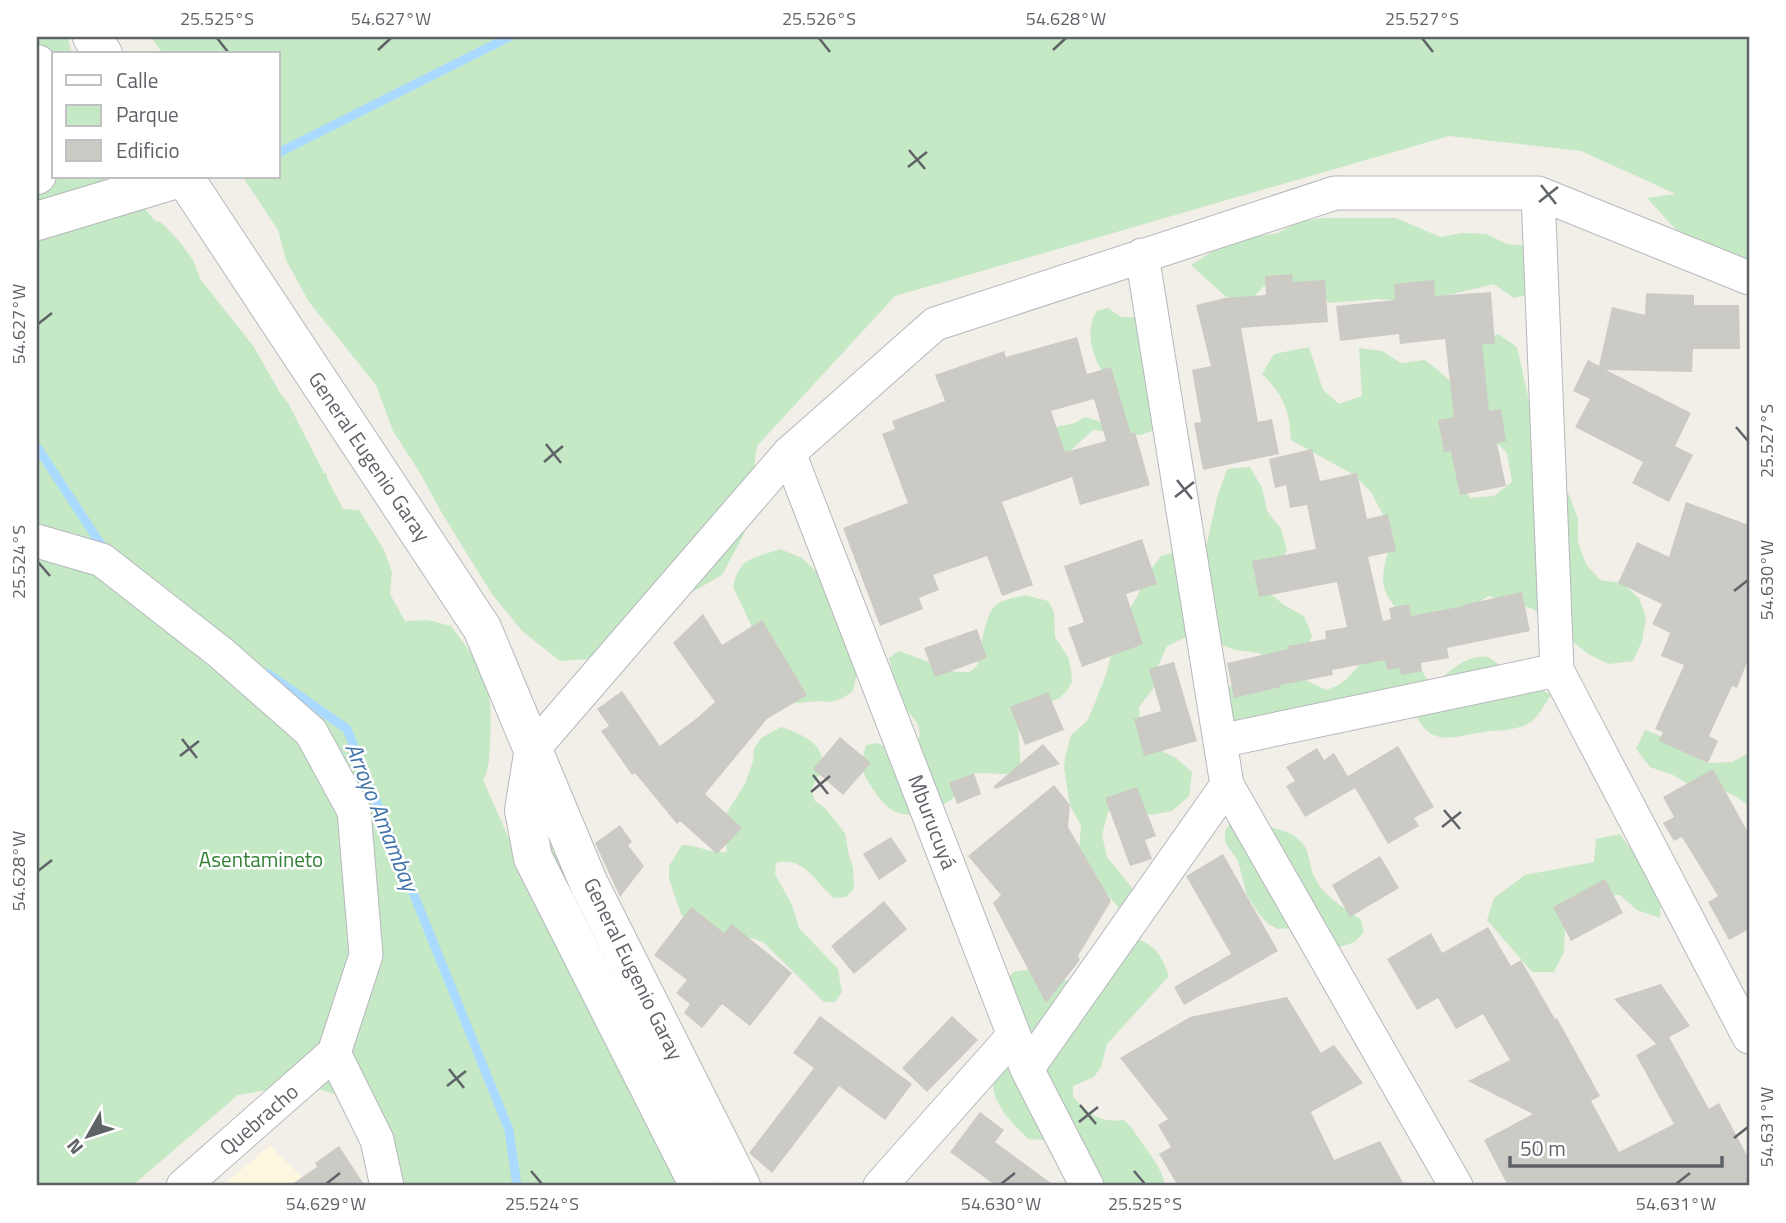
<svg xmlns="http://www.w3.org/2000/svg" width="1786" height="1223" font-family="'Titillium Web',sans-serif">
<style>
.commercial{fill:#fef7e0}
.green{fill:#c5e8c5}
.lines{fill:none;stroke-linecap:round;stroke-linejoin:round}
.stream{stroke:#aadaff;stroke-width:9}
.building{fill:#cccac5;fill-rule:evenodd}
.minor-casing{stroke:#b5b8bc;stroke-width:35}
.tertiary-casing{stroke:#b5b8bc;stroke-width:40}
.minor{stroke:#fff;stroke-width:33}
.tertiary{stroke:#fff;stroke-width:38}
.ticks{fill:none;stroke:#5f6368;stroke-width:2.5}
.labels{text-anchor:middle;stroke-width:5;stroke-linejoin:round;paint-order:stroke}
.street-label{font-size:21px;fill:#5f6368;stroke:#fff}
.park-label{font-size:21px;fill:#348238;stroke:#fff}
.water-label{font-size:23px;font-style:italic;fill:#4174aa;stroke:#fff}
.neatline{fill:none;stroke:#5f6368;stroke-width:2.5}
.ticks-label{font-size:18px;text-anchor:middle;fill:#5f6368}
</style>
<rect width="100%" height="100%" fill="#f1efe8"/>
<path class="commercial" d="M270,1146L311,1186H222Z"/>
<path class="green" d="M37,37H68L71,52V54H54V177H120L154,220L162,223L179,241L193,260L201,280L254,347L280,393L288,403L324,473L327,474V478L343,509L359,510L384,550L392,572L390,594L405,621L428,620L451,626C486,673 493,682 490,742C489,756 490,768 483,780L527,879L516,844L551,833L685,1186H393L350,1099L303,1084L238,1095L132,1186H37Z
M151,37H1749V265L1679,233L1647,198L1676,194L1581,151L1449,136L895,296L757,446L744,534L722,575L682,598L605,658L560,661L522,631L492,594L443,515L420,473L393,431L376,385L309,302L286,260L278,230L243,177H278V54H163Z
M1323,218H1396L1440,237L1463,233L1486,234L1507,244L1530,246L1537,292L1514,298L1494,284L1448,295L1402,301L1378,299L1330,303C1305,285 1295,283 1264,286L1249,302L1226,297L1191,265L1211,252L1255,237L1278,233L1298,222Z
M1108,308L1121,317H1144L1159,421L1152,431L1140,435L1093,430L1067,454L1056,449L1052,428L1075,423L1085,417L1101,422L1106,376C1092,358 1084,331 1097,311Z
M1498,334L1517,347L1532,414L1570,497L1578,519V542L1586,564L1600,580L1622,583L1639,598L1646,618L1642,641L1633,661L1609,664L1588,654L1533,609L1489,596L1470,607L1408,620C1373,588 1382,576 1393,534L1371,492L1354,475L1291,440C1289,409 1284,396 1262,374L1274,354L1309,347L1323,390L1339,404L1362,396L1359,348L1382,351L1401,363L1425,360L1444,375L1459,391V480L1470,498L1494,496L1512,482L1507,453L1490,436L1479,346Z
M1250,467L1262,488L1267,511L1281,529L1287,550L1266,590L1284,605L1304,616L1312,636L1303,658L1281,665L1259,653L1235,650L1212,641L1188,636L1167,646L1158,666L1153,689L1139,707L1140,729L1155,748L1176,758L1192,772L1189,796L1172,811L1150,815L1129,802L1108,812L1102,835L1107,857L1137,894L1119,908L1104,891L1079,851L1081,826L1070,805L1064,768L1065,758L1071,735L1088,720L1106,675L1118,628L1137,597L1147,575L1161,556L1207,543L1217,498L1227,469Z
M780,549L802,558L818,573L858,667L853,691L843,698L831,702L820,701L796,703L785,697L733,587L736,575L743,564L753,558Z
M1025,595L1048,601L1054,612L1055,637L1068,657L1071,669L1072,682L1066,692L1058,699L1046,702L1019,718C1017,735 1021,750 1020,767L1010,774L974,773C969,779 965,786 960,792C947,806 913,822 894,811C879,803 868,781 860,767L866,745L878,743L898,755L916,745L920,735L918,724L904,706L895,683L889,658L899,651L956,672H969L977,666C979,654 986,614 994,607C1001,599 1016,598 1025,595Z
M1369,653L1422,671L1429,682L1440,680C1450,669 1474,651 1490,658C1494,660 1496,663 1499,665L1494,698L1507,699L1541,689L1551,695C1544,704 1540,715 1531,722C1518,731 1499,730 1483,732C1447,738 1428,748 1412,706L1235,723L1220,707V695L1228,687L1293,674L1326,690C1347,684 1355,669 1369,653Z
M781,727C798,733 824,742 822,764C822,772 814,783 811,791L815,801L825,808L845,833L849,856L853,867L854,889L846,897L834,898C815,882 804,856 776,863L775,874L792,905L799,928L838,969L842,992L835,1002H824L763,942L752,938L741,942L688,924L681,914L669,879V866L682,845C699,845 711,854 727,852L723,826L726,814L745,784L753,761L754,749L761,738Z
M1645,730L1689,747L1708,763L1732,762L1749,753V806L1737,797L1716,787H1693L1673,775L1650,767L1636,749Z
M1232,820C1250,824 1274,826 1291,834C1314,847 1306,862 1316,880C1326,899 1345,907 1361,920L1364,932L1355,942L1333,949L1290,928L1278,929L1267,923L1259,914L1247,895L1238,861L1225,842V831Z
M1620,834C1630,850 1657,879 1660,895C1662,902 1660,911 1660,918L1637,910L1620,895L1596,896L1565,927L1564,952L1554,972H1532L1487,920L1494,898L1525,875L1594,862L1596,839Z
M1140,940C1157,947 1163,959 1169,976L1107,1044L1101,1067L1094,1077L1073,1086V1097C1088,1113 1101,1124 1123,1120C1131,1125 1132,1129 1138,1137C1149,1154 1161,1165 1165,1186H1103L1053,1141L1029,1139C1016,1128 986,1098 995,1078C999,1069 1024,1046 1032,1036L1006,982L1013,972C1033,966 1052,974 1071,982L1129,941Z"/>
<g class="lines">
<path class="stream" d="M278,153L509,37
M37,447L104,549
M267,673L347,729L509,1130L517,1186"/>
</g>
<path class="building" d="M1292,274L1293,282L1325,280L1328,322L1241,328L1258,422L1272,419L1279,454L1203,470L1194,423L1201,422L1192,370L1211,366L1196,305L1225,298L1266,295L1265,276Z
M1434,280L1435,296L1491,292L1495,344H1482L1489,411L1501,409L1506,441L1497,443L1506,486L1460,495L1451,451L1444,452L1438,420L1454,417L1445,339L1400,344L1399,334L1340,341L1336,306L1395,300L1394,284Z
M1646,293L1694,295V305H1739L1740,349H1693L1692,372L1606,370L1691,413L1675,446L1693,455L1669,502L1632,483L1643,462L1575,427L1590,399L1573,391L1588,360L1599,366L1612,307L1645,315Z
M1077,337L1087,374L1111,367L1131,434L1135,432L1150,485L1080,505L1072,477L1002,502L1033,585L1002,596L987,556L933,575L939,590L919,598L923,609L880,626L843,528L908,503L882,434L895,429L892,421L945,401L935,375L1004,351L1006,357ZM1094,399L1106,441L1065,452L1051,411Z
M1312,449L1320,481L1357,473L1367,519L1388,514L1396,551L1368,557L1383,621L1391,619L1389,608L1409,604L1411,616L1464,606L1463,605L1522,592L1530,631L1447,648L1449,658L1421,663L1422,671L1401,675L1400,668L1387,670L1385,660L1332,670L1333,675L1280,685V687L1234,698L1227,663L1288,649V646L1326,639L1325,631L1347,627L1337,582L1259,597L1252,561L1316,549L1307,505L1290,508L1286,485L1275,488L1269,459Z
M1686,502L1749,525V657L1737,688L1732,686L1709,736L1718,741L1708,763L1659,741L1663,732L1655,729L1684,665L1661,656L1670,633L1652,624L1662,604L1618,583L1637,542L1669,557Z
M1142,539L1157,584L1126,594L1143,644L1082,667L1068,628L1084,622L1064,566Z
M703,614L722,645L762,620L807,695L767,719L705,794L742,828L717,854L680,821L677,824L635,773L632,775L601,731L609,726L597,709L622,691L660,746L697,718L715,702L673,643Z
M977,629L987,658L935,677L924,648Z
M1174,662L1197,741L1144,756L1134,719L1161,711L1149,669Z
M1048,692L1064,730L1025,745L1010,707Z
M840,737L871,763L843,795L813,769Z
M1043,744L1060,764L995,789L994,786Z
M1398,746L1434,807L1414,818L1419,826L1388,844L1348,776Z
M1317,748L1324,760L1334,753L1355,788L1305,817L1286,786L1295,781L1286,767Z
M1713,769L1749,834V929L1729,940L1708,902L1718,896L1682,837L1674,841L1663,823L1674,817L1663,797Z
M974,773L981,794L957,804L949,783Z
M1054,785L1070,805L1068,827L1111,901L1078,956L1080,960L1046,1003L993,903L1001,895L968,856Z
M1137,787L1156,836L1145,840L1152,859L1130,866L1105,798Z
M620,825L632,842L628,845L644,866L620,897L595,843Z
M891,837L907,861L879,880L863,854Z
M1223,854L1278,951L1184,1005L1174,987L1231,954L1186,876Z
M1380,856L1399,888L1350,917L1332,885Z
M1605,879L1623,913L1571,941L1553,907Z
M884,901L907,929L854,974L831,946Z
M691,907L724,933L732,924L792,973L750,1026L722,1004L702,1028L684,1013L690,1004L676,993L687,980L654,955Z
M1488,927L1511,966L1521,960L1555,1019L1557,1018L1600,1096L1591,1101L1619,1152L1674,1124L1636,1055L1656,1044L1614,999L1661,984L1690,1026L1669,1037L1709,1109L1719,1103L1749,1159V1186H1508L1484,1140L1533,1114L1468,1081L1510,1060L1483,1014L1456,1029L1438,998L1417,1010L1387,959L1431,933L1442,953Z
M1287,997L1321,1053L1334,1045L1363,1083L1311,1112L1334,1160L1380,1141L1405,1186H1178L1159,1154L1171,1147L1158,1125L1168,1119L1120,1058L1190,1017Z
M820,1016L912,1084L885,1120L839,1086L772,1173L749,1153L814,1068L793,1053Z
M952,1016L978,1040L927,1092L902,1068Z
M980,1112L1004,1130L995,1142L1055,1186H996L950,1152Z
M339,1146L365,1186H289L317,1167L315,1163Z"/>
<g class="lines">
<g class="minor-casing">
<path id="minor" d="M1538,193L1557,670L1749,1037
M1142,255L1227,785L1456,1186
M789,453L1027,1069L1087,1186
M37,541L102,560L221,653L311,732L354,811L366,955L334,1053L377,1140L387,1186
M1220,741L1557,670
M534,748L789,453L935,324L1335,193H1538L1749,278
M1027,1069L1227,785
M183,1186L334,1053
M880,1186L1014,1035"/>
</g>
<g class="tertiary-casing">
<path id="tertiary" d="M92,37L103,54
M37,64L41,116L37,175
M184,177L482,628L589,884L741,1186
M37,221L183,177
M534,748L524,810L533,858L699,1186"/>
</g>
<use href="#minor" class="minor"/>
<use href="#tertiary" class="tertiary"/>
</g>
<path class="ticks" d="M217,38L228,52M819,38L830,52M1422,38L1433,52M378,50L391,38M1053,50L1066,38M909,150L925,169M908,167L927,152M1541,185L1556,204M1539,202L1558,187M38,324L52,313M1736,427L1748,441M546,444L561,463M544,462L563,446M1177,480L1192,499M1175,497L1194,482M38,562L50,576M1734,591L1748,580M182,739L197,758M180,756L199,741M813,775L828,794M811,792L830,776M1444,810L1460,829M1442,827L1461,812M38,871L52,860M449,1069L464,1088M447,1086L466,1071M1080,1105L1096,1124M1079,1122L1098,1107M1734,1138L1748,1127M531,1171L542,1184M1134,1171L1145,1184M326,1184L340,1173M1001,1184L1015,1173M1676,1184L1690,1173"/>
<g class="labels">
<g class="street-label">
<text transform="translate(369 457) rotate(56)" y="7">General Eugenio Garay</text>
<text transform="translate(932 822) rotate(69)" y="7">Mburucuyá</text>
<text transform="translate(633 969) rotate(64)" y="7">General Eugenio Garay</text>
<text transform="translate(259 1120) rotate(-41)" y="7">Quebracho</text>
</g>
<g class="park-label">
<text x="261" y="867">Asentamineto</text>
</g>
<g class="water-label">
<text transform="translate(382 817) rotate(68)" y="8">Arroyo Amambay</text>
</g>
</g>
<rect width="1786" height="1223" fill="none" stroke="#ffffff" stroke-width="77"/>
<rect x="52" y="52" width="228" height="126" fill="#ffffff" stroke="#bfc1c3" stroke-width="2"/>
<rect x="66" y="75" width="35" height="10" fill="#ffffff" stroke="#bfc1c3" stroke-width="2"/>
<text x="116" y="88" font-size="21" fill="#5f6368">Calle</text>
<rect x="66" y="105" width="35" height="21" fill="#c5e8c5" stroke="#bfc1c3" stroke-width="2"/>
<text x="116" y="122" font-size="21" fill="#5f6368">Parque</text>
<rect x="66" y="140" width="35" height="21" fill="#cccac5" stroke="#bfc1c3" stroke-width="2"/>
<text x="116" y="158" font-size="21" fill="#5f6368">Edificio</text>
<g transform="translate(88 1136) rotate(231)" stroke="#ffffff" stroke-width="5" paint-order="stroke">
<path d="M0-5L12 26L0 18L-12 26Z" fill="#5f6368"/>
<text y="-10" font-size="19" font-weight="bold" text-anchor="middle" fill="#5f6368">N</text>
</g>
<path d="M1510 1156v10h212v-10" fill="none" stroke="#5f6368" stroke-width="3.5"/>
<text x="1520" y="1156" font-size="21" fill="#5f6368" stroke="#ffffff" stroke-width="5" paint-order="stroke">50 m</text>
<rect x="38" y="38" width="1710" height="1146" class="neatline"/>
<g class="ticks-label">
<text x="217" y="25">25.525°S</text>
<text x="391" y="25">54.627°W</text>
<text x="819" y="25">25.526°S</text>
<text x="1066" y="25">54.628°W</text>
<text x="1422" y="25">25.527°S</text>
<text transform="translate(19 324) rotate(-90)" y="6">54.627°W</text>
<text transform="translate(1767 441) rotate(-90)" y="6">25.527°S</text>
<text transform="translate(19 562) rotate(-90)" y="6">25.524°S</text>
<text transform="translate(1767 580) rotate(-90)" y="6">54.630°W</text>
<text transform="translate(19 871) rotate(-90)" y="6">54.628°W</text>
<text transform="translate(1767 1127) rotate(-90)" y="6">54.631°W</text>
<text x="326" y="1210">54.629°W</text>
<text x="542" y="1210">25.524°S</text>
<text x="1001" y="1210">54.630°W</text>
<text x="1145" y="1210">25.525°S</text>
<text x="1676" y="1210">54.631°W</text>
</g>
</svg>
